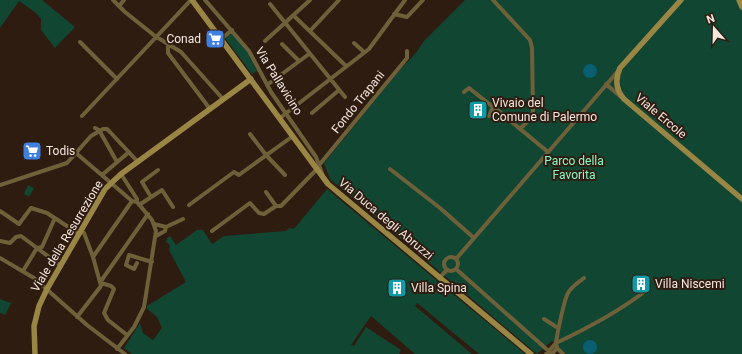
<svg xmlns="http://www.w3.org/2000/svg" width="742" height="354" font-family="Roboto,sans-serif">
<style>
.green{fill:#104632}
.water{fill:#095e71}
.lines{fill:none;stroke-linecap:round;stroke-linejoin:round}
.street{stroke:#6e613a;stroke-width:4}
.secondary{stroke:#998544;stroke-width:5.5}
.labels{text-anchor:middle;stroke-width:4;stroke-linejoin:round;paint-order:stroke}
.poi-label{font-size:12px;fill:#f4e7df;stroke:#2f1c11;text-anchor:start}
.street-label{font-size:12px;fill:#f4e7df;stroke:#2f1c11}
.park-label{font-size:12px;fill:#86fac8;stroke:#2f1c11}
</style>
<rect width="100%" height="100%" fill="#2f1c11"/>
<path class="green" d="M0,0H42L75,27L55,48L41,30V19L36,13L19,1L0,28Z
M465,0H742V354H566L552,341L537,354L330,179L324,163L398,72L415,54L424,41Z
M232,33L247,51L257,71L252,74L225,38Z
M28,185L34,188L29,197L24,194Z
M327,189L525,354H479L417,303L415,306L472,354H415L371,316L351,345L354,346L366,327L401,350L399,354H132L124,348L140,323L143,333L153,340L162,328L157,317L147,309V306L186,282L169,250L170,245L166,242L167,238L170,236L176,245L197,230H203L212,244L224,236L286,231L289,228L294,229Z
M0,299L11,303L5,315L0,313Z"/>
<path class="water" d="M583 71a7 7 0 1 1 14 0a7 7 0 1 1-14 0Z
M583 347a7 7 0 1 1 14 0a7 7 0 1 1-14 0Z"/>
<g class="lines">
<path class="street" d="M113,0L125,12L155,36L181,52L223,99
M205,0L249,51L271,92L316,157L323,176
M493,0L530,40L532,48L533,111L532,117L520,129
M270,4L345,97
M119,6L124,0
M394,14L407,17L423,0
M294,16L346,66
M310,31L339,0
M221,39L232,30
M265,41L310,0
M80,42L117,79
M354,43L364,52
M168,44V53L210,109
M282,44L299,61
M606,84L621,97
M267,85L309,54
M464,92L469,88L493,107
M312,113L339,90
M82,116L191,0
M489,116L493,107L495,108L548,152
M280,118L369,49L405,0
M95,128L99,130L117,162
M250,134L266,155L285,175
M76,153L132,201L137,202
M320,164L407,58V51
M390,169L440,208L474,238
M102,175L129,152
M0,185L67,163L91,136L103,129H107L110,132L138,162
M266,192L276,206
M151,197L142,182L158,170
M139,205L162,190L173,207
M189,205L234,172L239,175L243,172L293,136
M0,211L19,224L31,208L47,213L79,234
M154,224L166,227L183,219
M212,231L250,203L259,213L264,214L276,206H281L317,169
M156,236L165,231L166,227
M0,241L10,243L16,237L21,236L61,266
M93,257L132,201
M444 264a7 7 0 1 1 14 0a7 7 0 1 1-14 0Z
M0,258L34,278L87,325L125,354
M456,259L619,70
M137,263L134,269L126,265L129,255L152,262
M456,269L552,354
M23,271L37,248L42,247L55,218
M439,278L447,270
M101,281L148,214
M101,283L111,286L114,289L104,313L108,320L127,335
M77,317L101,286L93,257L84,233L81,231
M544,319L558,328
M557,348L556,343C588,328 620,311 648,289
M117,349L134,327L144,307L156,231L152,220L137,202V199L121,174
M546,354L556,343C557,335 564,300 568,293C571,287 579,282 584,278
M552,354L557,348L563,354"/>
<path class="secondary" d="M192,0L328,184L531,354
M681,0L620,68C615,79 616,90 624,99L742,199
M739,0L742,7
M35,354L34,326L39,306L47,289L105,189L121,174L251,79"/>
</g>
<defs>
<g id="supermarket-square" transform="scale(1)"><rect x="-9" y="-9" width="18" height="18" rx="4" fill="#3f7fe0" stroke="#2f1c11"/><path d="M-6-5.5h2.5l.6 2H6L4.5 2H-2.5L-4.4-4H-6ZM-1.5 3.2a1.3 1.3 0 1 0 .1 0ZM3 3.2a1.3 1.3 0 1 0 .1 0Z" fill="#fff"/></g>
<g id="building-square" transform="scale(1)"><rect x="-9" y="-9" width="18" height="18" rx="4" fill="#0f9aa8" stroke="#2f1c11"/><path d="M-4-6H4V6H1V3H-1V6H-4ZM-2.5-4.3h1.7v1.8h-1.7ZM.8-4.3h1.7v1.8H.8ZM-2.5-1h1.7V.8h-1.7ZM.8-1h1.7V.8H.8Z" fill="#fff"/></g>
</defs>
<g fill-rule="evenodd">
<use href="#supermarket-square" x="215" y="39"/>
<use href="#building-square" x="478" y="110"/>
<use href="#supermarket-square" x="32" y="151"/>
<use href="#building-square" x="641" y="284"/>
<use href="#building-square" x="397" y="288"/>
</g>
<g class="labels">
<g class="poi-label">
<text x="201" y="43" text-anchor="end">Conad</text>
<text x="492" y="107">Vivaio del<tspan x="492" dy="14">Comune di Palermo</tspan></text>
<text x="46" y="155">Todis</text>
<text x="655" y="288">Villa Niscemi</text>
<text x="411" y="292">Villa Spina</text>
</g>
<g class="street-label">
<text transform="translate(279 81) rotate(58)" y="4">Via Pallavicino</text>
<text transform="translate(358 102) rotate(-51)" y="4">Fondo Trapani</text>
<text transform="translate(661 116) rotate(40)" y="4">Viale Ercole</text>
<text transform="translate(386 219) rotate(40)" y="4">Via Duca degli Abruzzi</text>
<text transform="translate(67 236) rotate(-59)" y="4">Viale della Resurrezione</text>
</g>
<g class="park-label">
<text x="574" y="165">Parco della<tspan x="574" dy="14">Favorita</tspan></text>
</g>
</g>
<g transform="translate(714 28) rotate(340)" stroke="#2f1c11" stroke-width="3" paint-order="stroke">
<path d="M0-3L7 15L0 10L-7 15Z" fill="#f4e7df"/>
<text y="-6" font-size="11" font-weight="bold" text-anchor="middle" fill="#f4e7df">N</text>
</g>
</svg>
